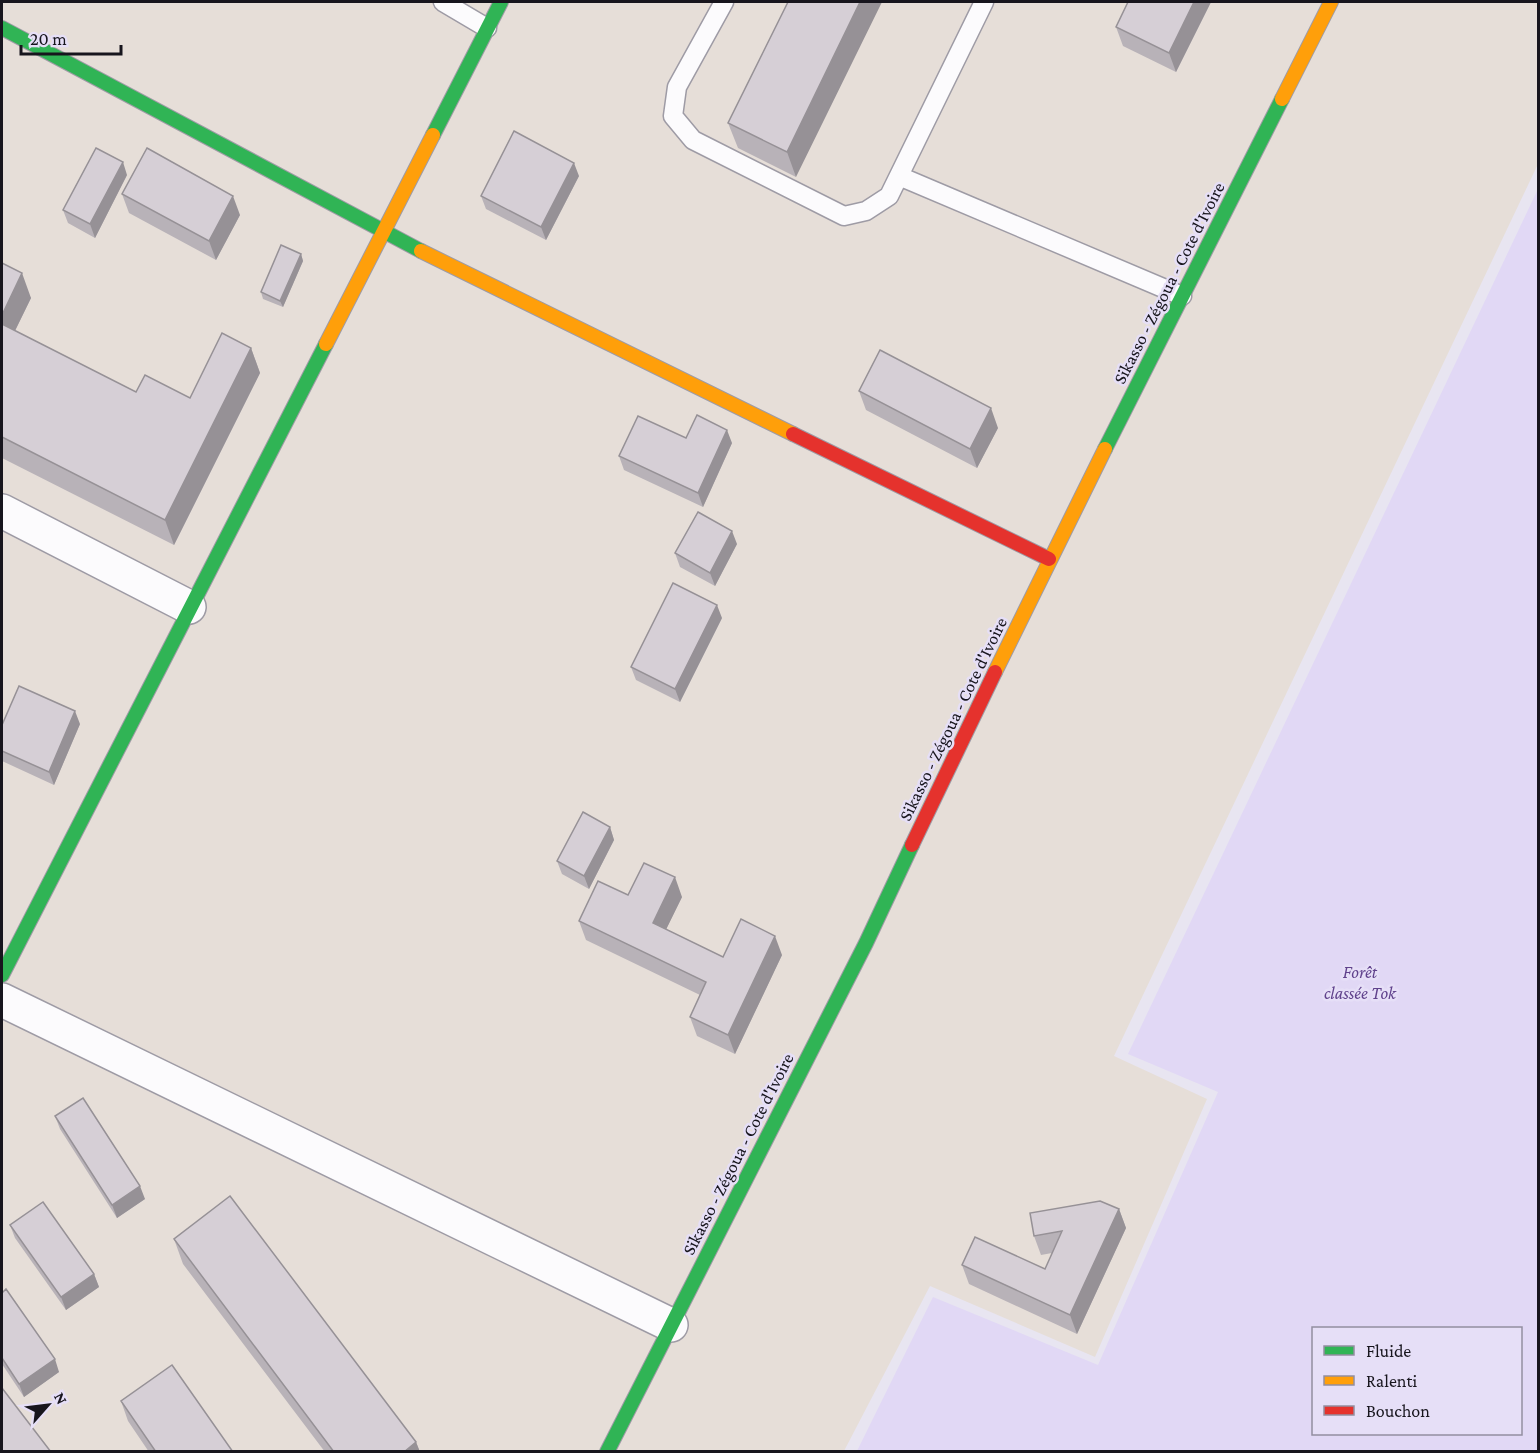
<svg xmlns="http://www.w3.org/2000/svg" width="1540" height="1453" font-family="'Crimson Pro',serif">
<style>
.industrial{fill:#e6ded8}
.green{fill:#e1d8f5;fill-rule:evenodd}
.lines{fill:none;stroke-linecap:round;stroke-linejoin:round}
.lane-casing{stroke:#9e9ba5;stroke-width:21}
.street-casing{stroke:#9e9ba5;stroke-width:36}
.fast-casing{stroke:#9e9ba5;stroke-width:16}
.slow-casing{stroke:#9e9ba5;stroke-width:16}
.jam-casing{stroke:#9e9ba5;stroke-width:16}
.lane{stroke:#fcfbfd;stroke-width:18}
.street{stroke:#fcfbfd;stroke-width:33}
.fast{stroke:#30b455;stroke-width:14}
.slow{stroke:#ff9f0a;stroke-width:14}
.jam{stroke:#e5322d;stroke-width:14}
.wall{fill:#b8b2b8}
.shaded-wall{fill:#969196}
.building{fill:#d6cfd6;stroke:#969196;stroke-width:1.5}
.labels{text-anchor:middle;stroke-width:5;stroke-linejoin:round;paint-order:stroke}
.street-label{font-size:18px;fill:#17151d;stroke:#e6dff7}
.park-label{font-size:18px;font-style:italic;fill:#60428c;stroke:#e6dff7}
</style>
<rect width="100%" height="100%" fill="#e8e5f1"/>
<path class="industrial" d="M2,2H1538V164L1114,1056L1207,1099L1095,1357L930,1286L844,1451L2,1452Z"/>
<path class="green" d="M1538,189V1451H857L933,1297L1098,1365L1218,1092L1128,1054ZM1314,1328H1520V1434H1314Z"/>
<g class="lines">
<g class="lane-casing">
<path id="lane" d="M443,2L487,28
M724,2L677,87L673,116L693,140L844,216L866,211L889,196L984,2
M899,176L1182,296"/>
</g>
<g class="street-casing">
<path id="street" d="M2,511L189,607
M2,1000L671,1325"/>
</g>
<g class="fast-casing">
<path id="fast" d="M2,28L421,251
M433,135L501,2
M1105,449L1282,99
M2,975L326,344
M607,1452L866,943L912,845"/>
</g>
<g class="slow-casing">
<path id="slow" d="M1282,99L1331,2
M421,251L793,434
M326,344L433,135
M995,672L1105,449"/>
</g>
<g class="jam-casing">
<path id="jam" d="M793,434L1049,559
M912,845L995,672"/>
</g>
<use href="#lane" class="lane"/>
<use href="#street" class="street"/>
<use href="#fast" class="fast"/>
<use href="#slow" class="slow"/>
<use href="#jam" class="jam"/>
</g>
<path class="wall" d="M788,2L796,177L738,148L728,123Z
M1128,2H1211L1176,72L1123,46L1116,27Z
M127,175L95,238L68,223L63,210Z
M579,176L546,240L486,209L481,196Z
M122,194L240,215L216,260L129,213Z
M301,254L303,261L283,307L263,299L261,292Z
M2,263L31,298L15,331L136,392L190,398L251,348L260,373L174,545L2,458Z
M859,391L998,428L977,468L866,410Z
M686,438L732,443L703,507L624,470L619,456Z
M737,544L715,586L680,567L675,553Z
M722,618L680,702L636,680L631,667Z
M80,724L54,785L2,761V725Z
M610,827L614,840L589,889L562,874L557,861Z
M628,895L682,897L666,929L723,957L782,955L735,1054L697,1036L690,1017L700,995L586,940L579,921Z
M55,1116L145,1199L117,1218L60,1129Z
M1119,1209L1126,1228L1077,1334L969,1284L962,1265L1045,1269L1052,1253L1041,1255L1034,1236Z
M10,1225L94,1274L99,1287L66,1310L15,1238Z
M174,1239L416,1442L420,1452H325L183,1264Z
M2,1293L59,1372L24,1397L2,1364Z
M121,1401L233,1452H149L128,1421Z"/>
<path class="shaded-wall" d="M860,2H882L796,177L787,152Z
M1194,2H1211L1176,72L1169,53Z
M123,162L127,175L95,238L90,224Z
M574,163L579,176L546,240L541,227Z
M233,196L240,215L216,260L209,241Z
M301,254L303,261L283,307L280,301Z
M22,273L31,298L7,347L2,333V315Z
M251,348L260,373L174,545L165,520Z
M991,408L998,428L977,468L970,449Z
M727,430L732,443L703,507L698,493Z
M732,531L737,544L715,586L710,573Z
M717,605L722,618L680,702L675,689Z
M75,711L80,724L54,785L49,772Z
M610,827L614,840L589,889L584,876Z
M675,877L682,897L660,942L653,923Z
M775,936L782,955L735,1054L728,1035Z
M140,1186L145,1199L117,1218L112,1205Z
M1119,1209L1126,1228L1077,1334L1070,1315Z
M94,1274L99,1287L66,1310L61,1297Z
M55,1359L59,1372L24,1397L19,1384Z
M416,1442L420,1452H404Z"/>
<path class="building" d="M788,2H860L787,152L728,123Z
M1128,2H1194L1169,53L1116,27Z
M514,131L574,163L541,227L481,196Z
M96,148L123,162L90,224L63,210Z
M147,148L233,196L209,241L122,194Z
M281,245L301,254L280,301L261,292Z
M2,263L22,273L2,315Z
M2,324L136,392L145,375L190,398L222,333L251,348L165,520L2,437Z
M880,350L991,408L970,449L859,391Z
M697,415L727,430L698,493L619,456L638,416L686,438Z
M698,512L732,531L710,573L675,553Z
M673,583L717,605L675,689L631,667Z
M19,686L75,711L49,772L2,751V725Z
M583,812L610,827L584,876L557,861Z
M644,863L675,877L653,923L723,957L741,919L775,936L728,1035L690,1017L706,982L579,921L598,881L628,895Z
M83,1098L140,1186L112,1205L55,1116Z
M230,1196L416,1442L404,1452H334L174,1239Z
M1100,1201L1119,1209L1070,1315L962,1265L975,1237L1045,1269L1062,1231L1034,1236L1030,1213Z
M43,1202L94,1274L61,1297L10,1225Z
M6,1289L55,1359L19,1384L2,1358V1293Z
M172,1365L233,1452H156L121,1401Z
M2,1388L51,1452H3L2,1450Z"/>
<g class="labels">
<g class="street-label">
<text transform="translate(1169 283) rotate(-63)" y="6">Sikasso - Zégoua - Cote d'Ivoire</text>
<text transform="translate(953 719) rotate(-64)" y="6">Sikasso - Zégoua - Cote d'Ivoire</text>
<text transform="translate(738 1154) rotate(-63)" y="6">Sikasso - Zégoua - Cote d'Ivoire</text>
</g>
<g class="park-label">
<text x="1360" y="978">Forêt<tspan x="1360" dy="21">classée Tok</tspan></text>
</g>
</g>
<rect width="1540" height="1453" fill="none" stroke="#17151d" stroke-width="6"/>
<rect x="1312" y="1327" width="210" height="108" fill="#e6dff7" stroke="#938ea0" stroke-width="1.5"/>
<rect x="1324" y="1346" width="30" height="9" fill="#30b455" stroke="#938ea0" stroke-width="1.5"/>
<text x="1366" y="1357" font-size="18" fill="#17151d">Fluide</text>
<rect x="1324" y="1376" width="30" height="9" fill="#ff9f0a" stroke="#938ea0" stroke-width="1.5"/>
<text x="1366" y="1387" font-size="18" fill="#17151d">Ralenti</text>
<rect x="1324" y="1406" width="30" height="9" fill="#e5322d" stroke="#938ea0" stroke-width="1.5"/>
<text x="1366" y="1417" font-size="18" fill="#17151d">Bouchon</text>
<g transform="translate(48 1405) rotate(62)" stroke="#e6dff7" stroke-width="4.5" paint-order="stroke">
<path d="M0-4.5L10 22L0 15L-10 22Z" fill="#17151d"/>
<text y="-9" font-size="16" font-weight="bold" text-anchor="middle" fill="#17151d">N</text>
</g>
<path d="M21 45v9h100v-9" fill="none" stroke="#17151d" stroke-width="3"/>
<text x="30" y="45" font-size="18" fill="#17151d" stroke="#e6dff7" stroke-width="4.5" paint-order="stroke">20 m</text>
</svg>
